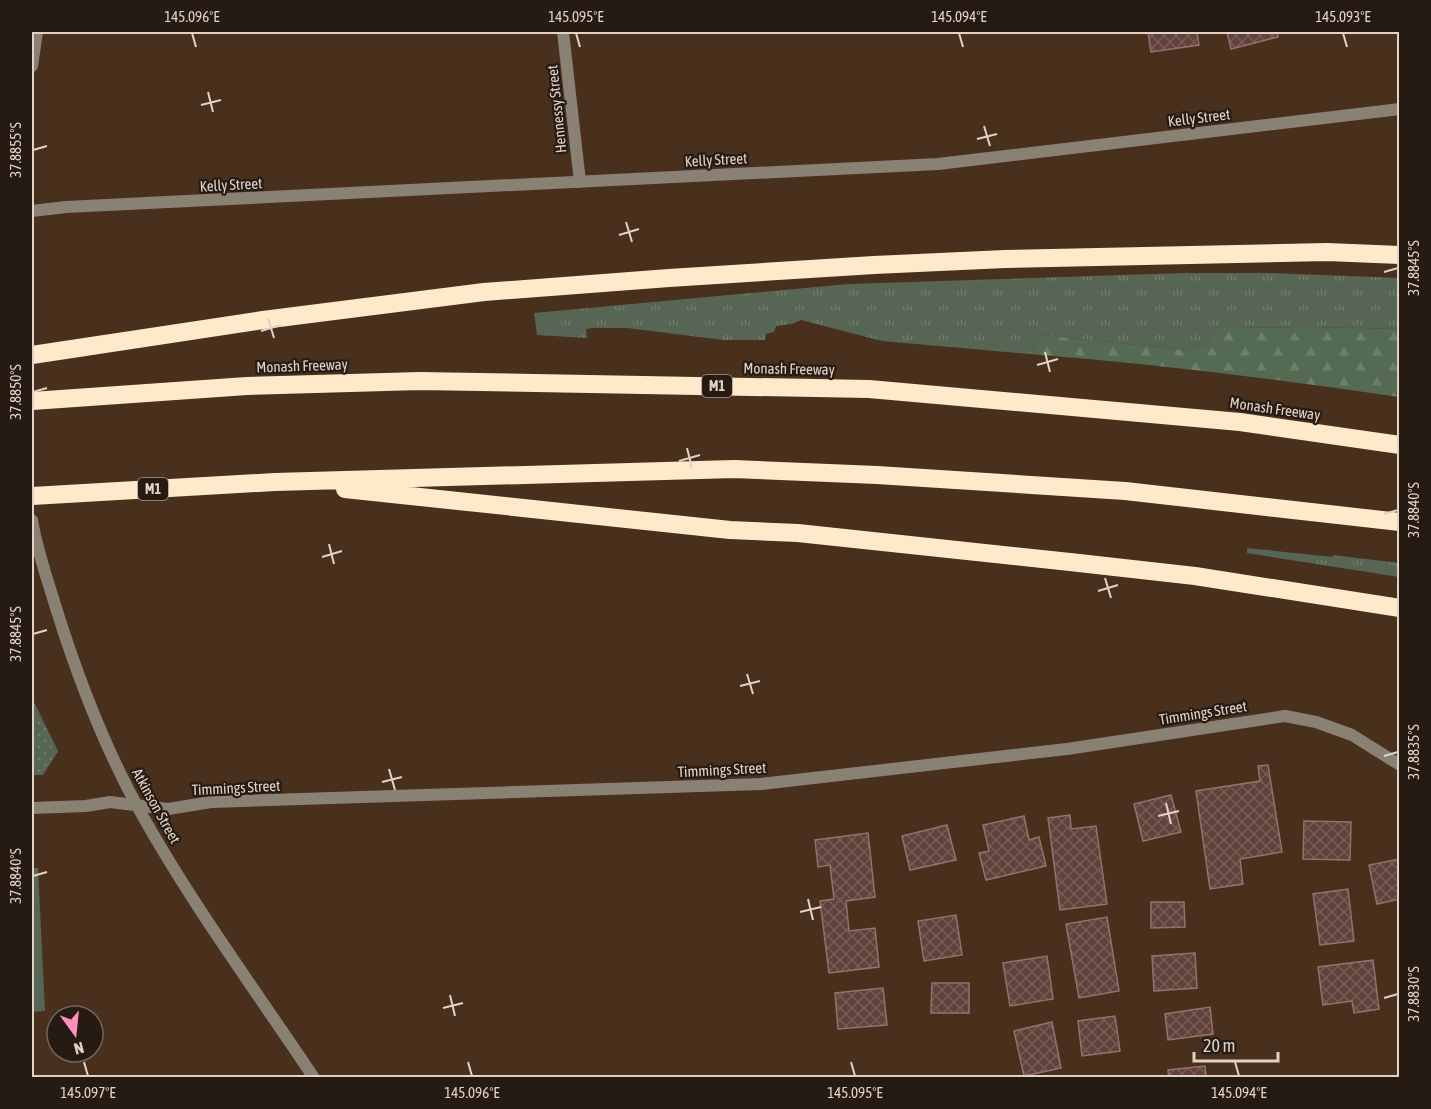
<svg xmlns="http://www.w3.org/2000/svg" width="1431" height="1109" font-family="'Asap Condensed',sans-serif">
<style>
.grass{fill:url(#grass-tufts)}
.forest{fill:url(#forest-firs)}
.park{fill:url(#park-dots)}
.garden{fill:#576654}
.building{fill:url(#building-cross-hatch);stroke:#95726c;stroke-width:1.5}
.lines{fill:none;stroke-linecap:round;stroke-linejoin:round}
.street{stroke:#8a8175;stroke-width:12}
.highway{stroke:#ffe9cb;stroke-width:18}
.ticks{fill:none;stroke:#e1d2c7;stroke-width:2}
.labels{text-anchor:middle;stroke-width:4.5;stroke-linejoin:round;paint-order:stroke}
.shield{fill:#261b13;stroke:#a99b91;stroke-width:1.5}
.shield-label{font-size:14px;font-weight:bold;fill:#e1d2c7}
.street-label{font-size:15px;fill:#e1d2c7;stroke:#261b13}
.neatline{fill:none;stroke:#e1d2c7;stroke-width:2}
.ticks-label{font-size:15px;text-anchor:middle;fill:#e1d2c7}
</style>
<defs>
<pattern id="grass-tufts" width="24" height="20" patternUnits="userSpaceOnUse" patternTransform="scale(1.5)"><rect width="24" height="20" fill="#576654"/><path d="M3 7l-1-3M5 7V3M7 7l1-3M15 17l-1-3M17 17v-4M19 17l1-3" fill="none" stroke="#6f7b6b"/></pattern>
<pattern id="forest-firs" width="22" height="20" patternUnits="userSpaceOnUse" patternTransform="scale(1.5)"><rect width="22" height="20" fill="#556a52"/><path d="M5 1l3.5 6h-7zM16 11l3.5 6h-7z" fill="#6d7e69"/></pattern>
<pattern id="park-dots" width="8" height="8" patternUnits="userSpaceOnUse" patternTransform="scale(1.5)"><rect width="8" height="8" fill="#576654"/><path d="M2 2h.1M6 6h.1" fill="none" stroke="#6f7b6b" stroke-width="1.8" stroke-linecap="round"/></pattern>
<pattern id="building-cross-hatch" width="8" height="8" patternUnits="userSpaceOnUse" patternTransform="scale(1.5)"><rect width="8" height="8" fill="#61413b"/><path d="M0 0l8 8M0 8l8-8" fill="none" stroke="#775c56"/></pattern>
</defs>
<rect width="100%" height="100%" fill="#48301d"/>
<path class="grass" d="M1184,273H1269L1400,278L1399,329L1315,327L1218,328L1205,345L1187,350L1042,335L1030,354L882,341L801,320L792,324L776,326L774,332L766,334L765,340H723L627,328H593L586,329L587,338L537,335L534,313L849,284Z
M1247,548L1333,557V555L1399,563V577L1247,553Z"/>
<path class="forest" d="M1315,327L1399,329V397C1277,379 1154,364 1030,354L1042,335L1187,350L1205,345L1218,328Z"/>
<path class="park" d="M32,698L58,751L43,775H32Z"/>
<path class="garden" d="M32,868H38L45,1011L32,1012Z"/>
<path class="building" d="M1148,32H1197L1199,45L1151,52Z
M1227,32H1277L1278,37L1231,49Z
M1268,765L1282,852L1240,859L1243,884L1210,889L1196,791L1260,781L1258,766Z
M1171,795L1181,832L1143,841L1134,804Z
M1070,815L1071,829L1096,826L1107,904L1060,910L1048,818Z
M1024,816L1029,840L1039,837L1046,866L986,880L979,853L989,851L983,825Z
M1304,821L1351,822L1350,860L1303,859Z
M947,825L956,860L910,870L902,836Z
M868,833L875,897L846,901L849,931L875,928L879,967L829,973L820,901L834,899L830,865L818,867L815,840Z
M1400,859V899L1377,904L1369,865Z
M1348,889L1354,941L1320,945L1313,894Z
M1151,902H1184L1185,927L1151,928Z
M956,915L962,955L924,961L918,921Z
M1107,917L1119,991L1079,998L1066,924Z
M1195,953L1197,988L1154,991L1152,956Z
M1047,956L1053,999L1010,1006L1003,963Z
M1373,960L1379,1009L1354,1013L1352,1001L1323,1005L1318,967Z
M932,983H969V1013H931Z
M883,988L887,1025L838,1029L835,993Z
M1210,1007L1213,1034L1168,1040L1165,1014Z
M1115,1016L1120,1051L1082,1056L1078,1021Z
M1052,1022L1061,1068L1024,1076L1014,1031Z
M1205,1066L1206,1078H1169L1168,1070Z"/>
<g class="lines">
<path class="street" d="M563,32L580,182
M32,66L37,32
M32,211L66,207L938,164L1400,109
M32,520C37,551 48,581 57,611C78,678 103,743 136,804C188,899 254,988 314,1078
M32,808L86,806L110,802L168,809L211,802L761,784L1067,749L1285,716L1316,722L1352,735L1400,765"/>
<path class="highway" d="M32,355L263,320L484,292L669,278L874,265L1005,259L1327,252L1400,255
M32,401L247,386L420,381L869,389L1240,422L1400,445
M345,489L730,530L798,533L1070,562L1195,576L1400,608
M32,496L275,482L734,469L877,475L1125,491L1400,522"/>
</g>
<path class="ticks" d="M192,33L196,47M576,33L580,47M959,33L963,47M1343,33L1347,47M208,92L213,112M201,105L221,100M984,126L990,146M977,139L997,134M33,150L47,146M626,222L632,242M619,235L639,229M1384,272L1398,268M268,318L274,338M261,331L281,325M1045,352L1050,372M1037,365L1058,359M33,392L47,388M687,448L692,468M679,461L700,455M1384,514L1398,510M329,544L334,564M322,557L342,551M1105,578L1111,598M1098,591L1118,585M33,634L47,630M747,674L753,694M740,686L760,681M1384,756L1398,752M389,769L395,790M382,782L402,777M1166,803L1171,824M1158,816L1179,811M33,876L47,872M808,899L813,920M800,912L821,907M450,995L455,1016M1384,998L1398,994M443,1008L463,1003M84,1062L88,1076M468,1062L472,1076M851,1062L855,1076M1235,1062L1239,1076"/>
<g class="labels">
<g class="shield">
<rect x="702" y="375" width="30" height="22" rx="4.5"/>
<rect x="138" y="478" width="30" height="22" rx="4.5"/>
</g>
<g class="shield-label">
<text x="717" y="391">M1</text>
<text x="153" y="494">M1</text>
</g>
<g class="street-label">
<text transform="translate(557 109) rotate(-96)" y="5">Hennessy Street</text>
<text transform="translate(1199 118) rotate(-7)" y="5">Kelly Street</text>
<text transform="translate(716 160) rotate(-3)" y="5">Kelly Street</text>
<text transform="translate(231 185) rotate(-3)" y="5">Kelly Street</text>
<text transform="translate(302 366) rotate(-2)" y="5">Monash Freeway</text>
<text transform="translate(789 369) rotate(1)" y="5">Monash Freeway</text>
<text transform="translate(1275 409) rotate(8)" y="5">Monash Freeway</text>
<text transform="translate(1203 713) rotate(-9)" y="5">Timmings Street</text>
<text transform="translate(722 770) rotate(-3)" y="5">Timmings Street</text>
<text transform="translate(236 788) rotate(-3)" y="5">Timmings Street</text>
<text transform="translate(156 806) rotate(61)" y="5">Atkinson Street</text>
</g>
</g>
<rect width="1431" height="1109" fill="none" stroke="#261b13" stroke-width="66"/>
<g transform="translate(75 1034) rotate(165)"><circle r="28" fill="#261b13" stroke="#71645b" stroke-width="1.5"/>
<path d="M0-4.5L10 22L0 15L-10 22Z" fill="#fd8ebf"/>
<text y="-9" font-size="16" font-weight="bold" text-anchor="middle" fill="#e1d2c7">N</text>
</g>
<path d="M1194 1052v9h84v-9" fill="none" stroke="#e1d2c7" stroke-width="3"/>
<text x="1203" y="1052" font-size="18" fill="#e1d2c7" stroke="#261b13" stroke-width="4.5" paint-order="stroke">20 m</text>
<rect x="33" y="33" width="1365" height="1043" class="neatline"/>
<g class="ticks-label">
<text x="192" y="22">145.096°E</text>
<text x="576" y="22">145.095°E</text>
<text x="959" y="22">145.094°E</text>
<text x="1343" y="22">145.093°E</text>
<text transform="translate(16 150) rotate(-90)" y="5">37.8855°S</text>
<text transform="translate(1414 268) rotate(-90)" y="5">37.8845°S</text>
<text transform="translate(16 392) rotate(-90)" y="5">37.8850°S</text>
<text transform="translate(1414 510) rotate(-90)" y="5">37.8840°S</text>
<text transform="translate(16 634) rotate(-90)" y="5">37.8845°S</text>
<text transform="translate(1414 752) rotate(-90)" y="5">37.8835°S</text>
<text transform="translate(16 876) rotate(-90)" y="5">37.8840°S</text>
<text transform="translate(1414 994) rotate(-90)" y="5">37.8830°S</text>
<text x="88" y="1098">145.097°E</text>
<text x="472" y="1098">145.096°E</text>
<text x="855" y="1098">145.095°E</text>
<text x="1239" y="1098">145.094°E</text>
</g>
</svg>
